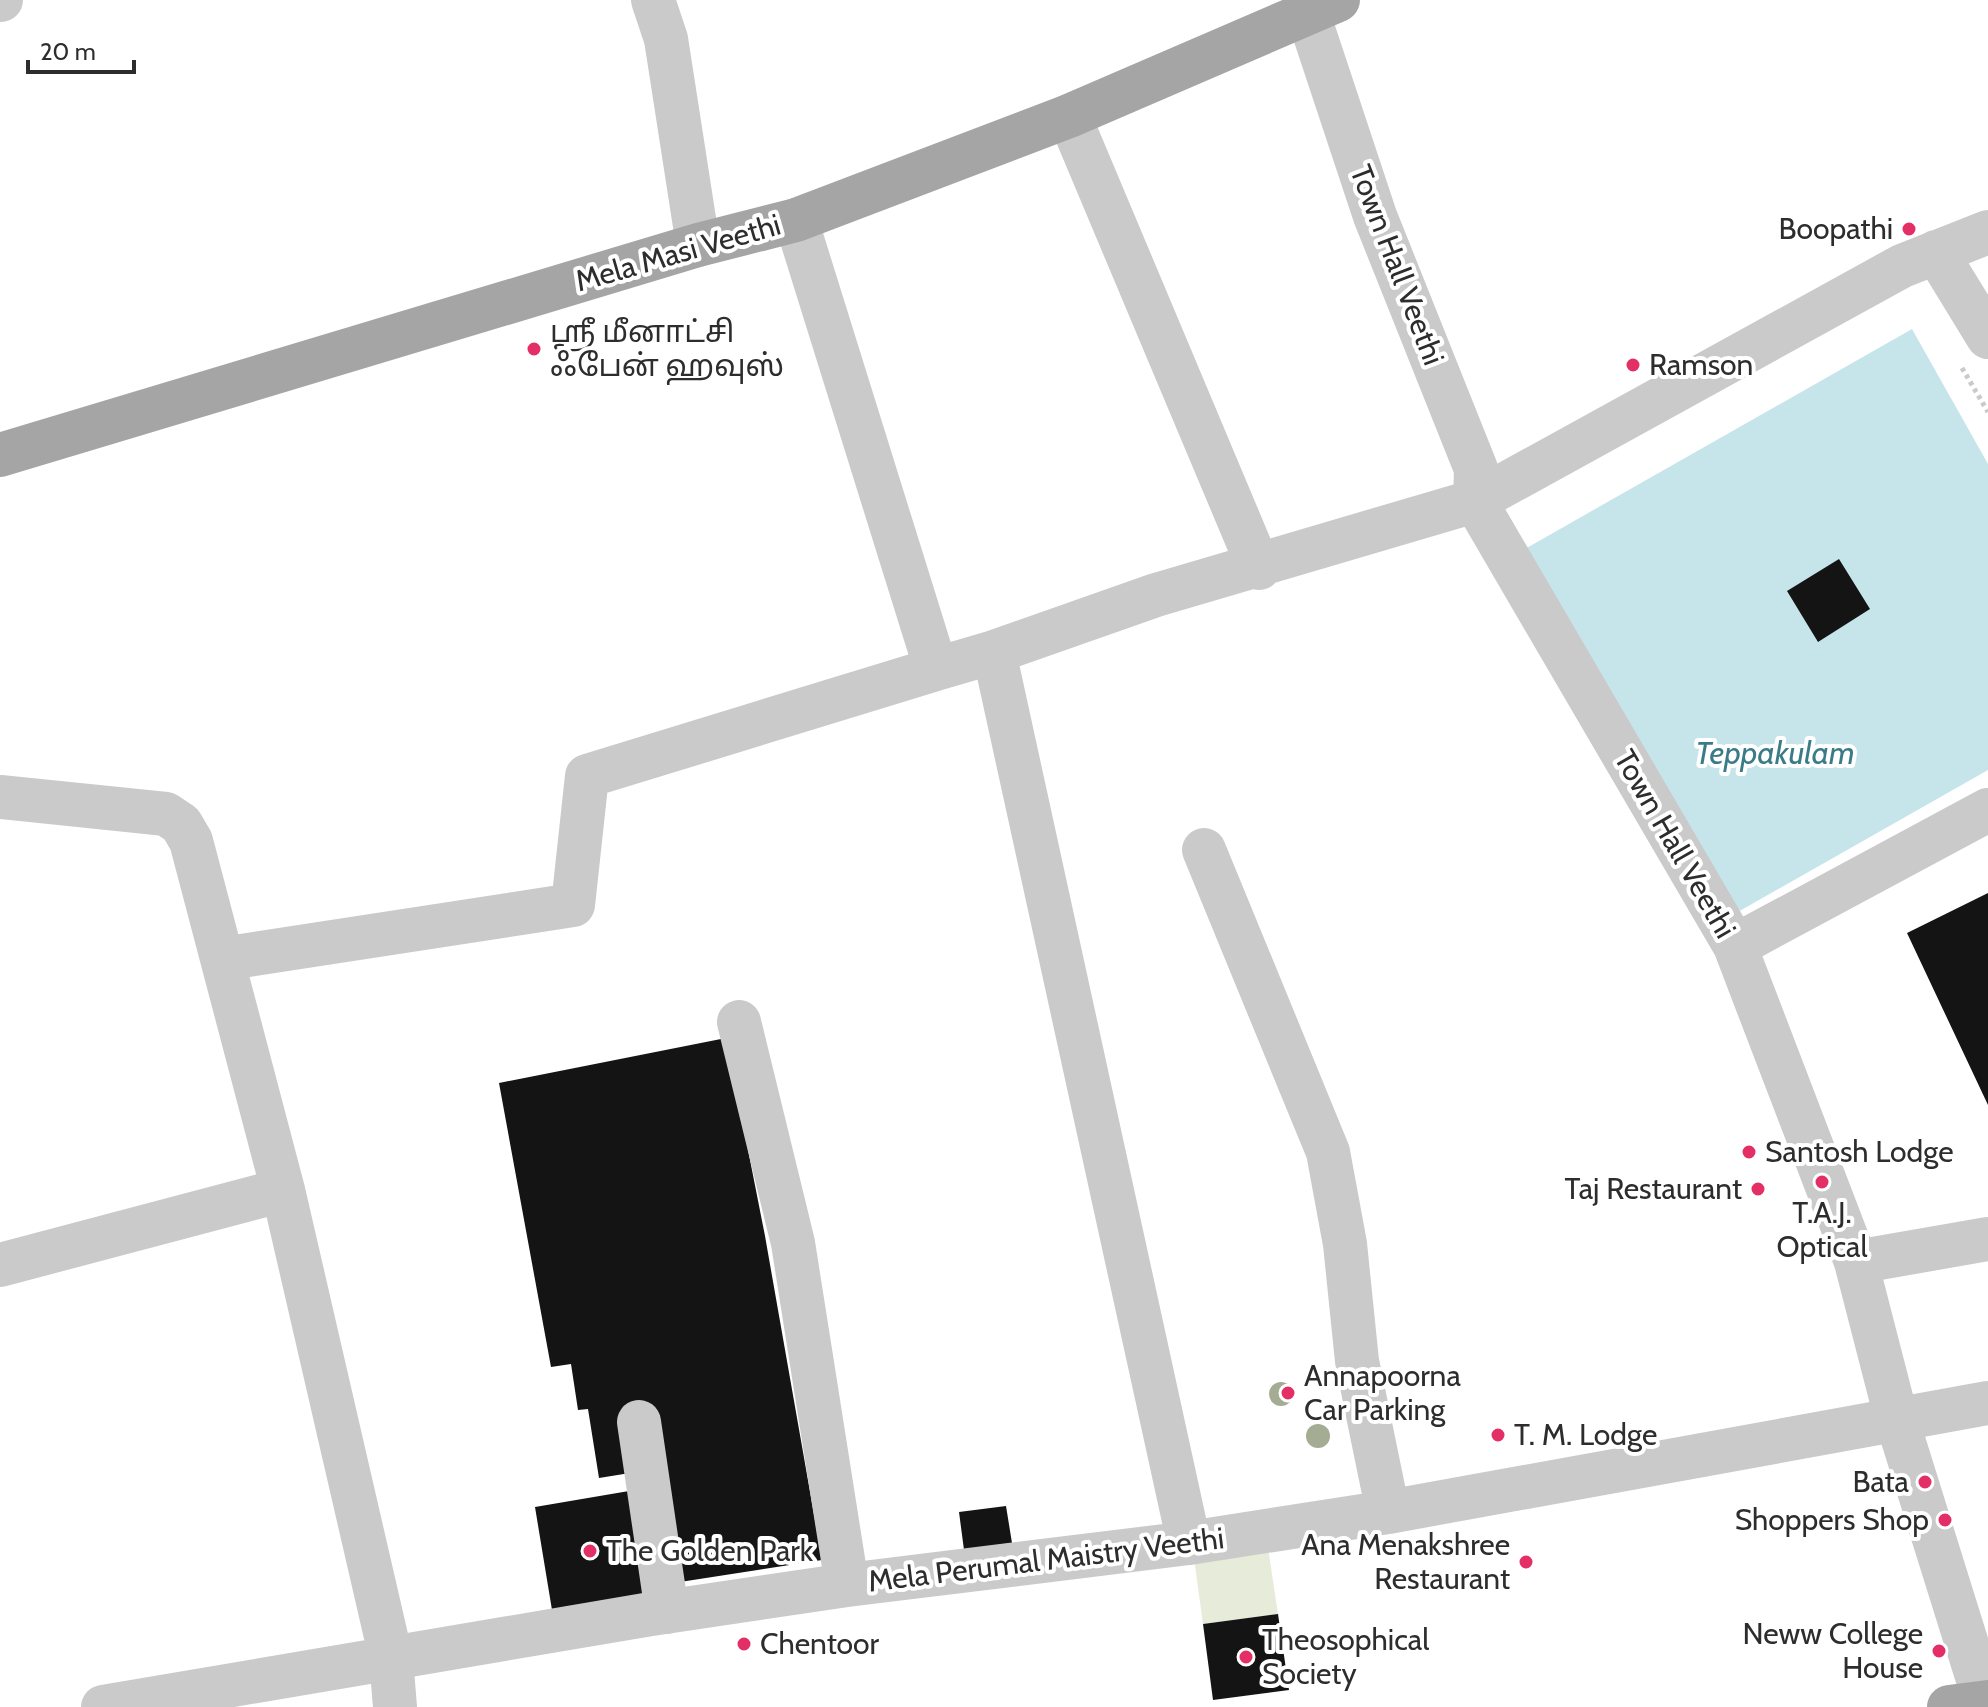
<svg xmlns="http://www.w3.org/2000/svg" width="1988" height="1707" font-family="Cabin,'Noto Sans Tamil',sans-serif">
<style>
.green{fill:#e7ebda}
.water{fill:#c6e5eb}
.building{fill:#141414}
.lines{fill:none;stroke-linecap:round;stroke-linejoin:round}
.path{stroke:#cacaca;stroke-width:5;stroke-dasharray:4 4;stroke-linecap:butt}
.minor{stroke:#cacaca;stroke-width:44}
.major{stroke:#a5a5a5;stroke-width:44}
.tree{fill:#a4ac93}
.poi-dot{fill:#e42e66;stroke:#fff;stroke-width:3}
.labels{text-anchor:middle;stroke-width:8;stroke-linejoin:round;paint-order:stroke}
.poi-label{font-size:30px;fill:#2d2d2d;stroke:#fff;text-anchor:start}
.street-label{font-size:30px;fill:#2d2d2d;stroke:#fff}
.water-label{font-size:32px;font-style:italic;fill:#3a7b88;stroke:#fff}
</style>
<rect width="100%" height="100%" fill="#fff"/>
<path class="green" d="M1267,1541L1278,1614L1203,1624L1193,1551Z"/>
<path class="water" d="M1912,329L1988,464V770L1729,917L1523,550Z"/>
<path class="building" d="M1839,559L1870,609L1818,642L1787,591Z
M1988,893V1105L1907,933Z
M726,1038L765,1236L822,1560L680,1582L661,1468L599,1478L588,1409L578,1410L571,1364L551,1367L499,1083Z
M629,1491L646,1595L552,1610L535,1507Z
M1006,1506L1012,1543L964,1550L959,1512Z
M1278,1614L1289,1690L1213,1700L1203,1624Z"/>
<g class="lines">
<path class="path" d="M1962,368L1988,412"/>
<path class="minor" d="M0,0H1
M653,0L666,39L698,245
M1308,14L1375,216L1476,469L1475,501L1735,946L1856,1262L1896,1417L1985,1702
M1069,116L1259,568
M796,220L936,669L994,652L1189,1543
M1936,252L1988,337
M994,652L1156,595L1475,501L1902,266L1988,232
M0,797L166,814L181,824L191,841L283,1190L391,1658L395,1707
M1204,850L1328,1152L1345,1244L1357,1361L1388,1512
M1735,946L1988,810
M222,959L573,905L587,776L936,669
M739,1022L793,1243L847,1585
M1856,1262L1988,1239
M0,1265L283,1190
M639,1422L667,1612
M103,1707L651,1614L847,1585L1189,1543L1388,1512L1988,1403"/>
<path class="major" d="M0,455L698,245L796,220L1069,116L1338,0
M1949,1707L1988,1702"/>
</g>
<g class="tree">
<circle cx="1281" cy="1394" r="12"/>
<circle cx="1318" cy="1436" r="12"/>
</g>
<g class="poi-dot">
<circle cx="1909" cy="229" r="8"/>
<circle cx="534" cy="349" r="8"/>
<circle cx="1633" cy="365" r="8"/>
<circle cx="1749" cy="1152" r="8"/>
<circle cx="1822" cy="1182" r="8"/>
<circle cx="1758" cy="1189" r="8"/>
<circle cx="1288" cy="1393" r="8"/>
<circle cx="1498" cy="1435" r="8"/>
<circle cx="1925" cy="1482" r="8"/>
<circle cx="1945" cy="1520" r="8"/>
<circle cx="590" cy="1551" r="8"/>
<circle cx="1526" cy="1562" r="8"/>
<circle cx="744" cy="1644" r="8"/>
<circle cx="1939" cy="1651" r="8"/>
<circle cx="1246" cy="1657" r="8"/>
</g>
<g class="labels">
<g class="poi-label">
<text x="1893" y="239" text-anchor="end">Boopathi</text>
<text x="550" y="342">ஶ்ரீ மீனாட்சி<tspan x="550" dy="34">ஃபேன் ஹவுஸ்</tspan></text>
<text x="1649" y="375">Ramson</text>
<text x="1765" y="1162">Santosh Lodge</text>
<text x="1742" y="1199" text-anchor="end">Taj Restaurant</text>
<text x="1822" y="1223" text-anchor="middle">T.A.J.<tspan x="1822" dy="34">Optical</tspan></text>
<text x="1304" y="1386">Annapoorna<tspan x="1304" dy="34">Car Parking</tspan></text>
<text x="1514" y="1445">T. M. Lodge</text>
<text x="1909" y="1492" text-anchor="end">Bata</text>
<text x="1929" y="1530" text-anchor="end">Shoppers Shop</text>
<text x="1510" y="1555" text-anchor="end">Ana Menakshree<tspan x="1510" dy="34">Restaurant</tspan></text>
<text x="606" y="1561">The Golden Park</text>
<text x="1923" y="1644" text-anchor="end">Neww College<tspan x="1923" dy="34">House</tspan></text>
<text x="1262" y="1650">Theosophical<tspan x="1262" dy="34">Society</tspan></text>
<text x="760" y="1654">Chentoor</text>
</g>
<g class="street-label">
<text transform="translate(678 253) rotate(-16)" y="10">Mela Masi Veethi</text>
<text transform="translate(1397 265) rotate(69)" y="10">Town Hall Veethi</text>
<text transform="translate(1675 844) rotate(60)" y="10">Town Hall Veethi</text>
<text transform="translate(1046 1560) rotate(-7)" y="10">Mela Perumal Maistry Veethi</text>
</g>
<g class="water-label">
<text x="1775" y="764">Teppakulam</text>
</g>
</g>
<path d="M28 60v12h106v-12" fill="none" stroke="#2d2d2d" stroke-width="4"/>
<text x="40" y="60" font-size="24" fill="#2d2d2d" stroke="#ffffff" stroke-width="6" paint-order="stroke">20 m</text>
</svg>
